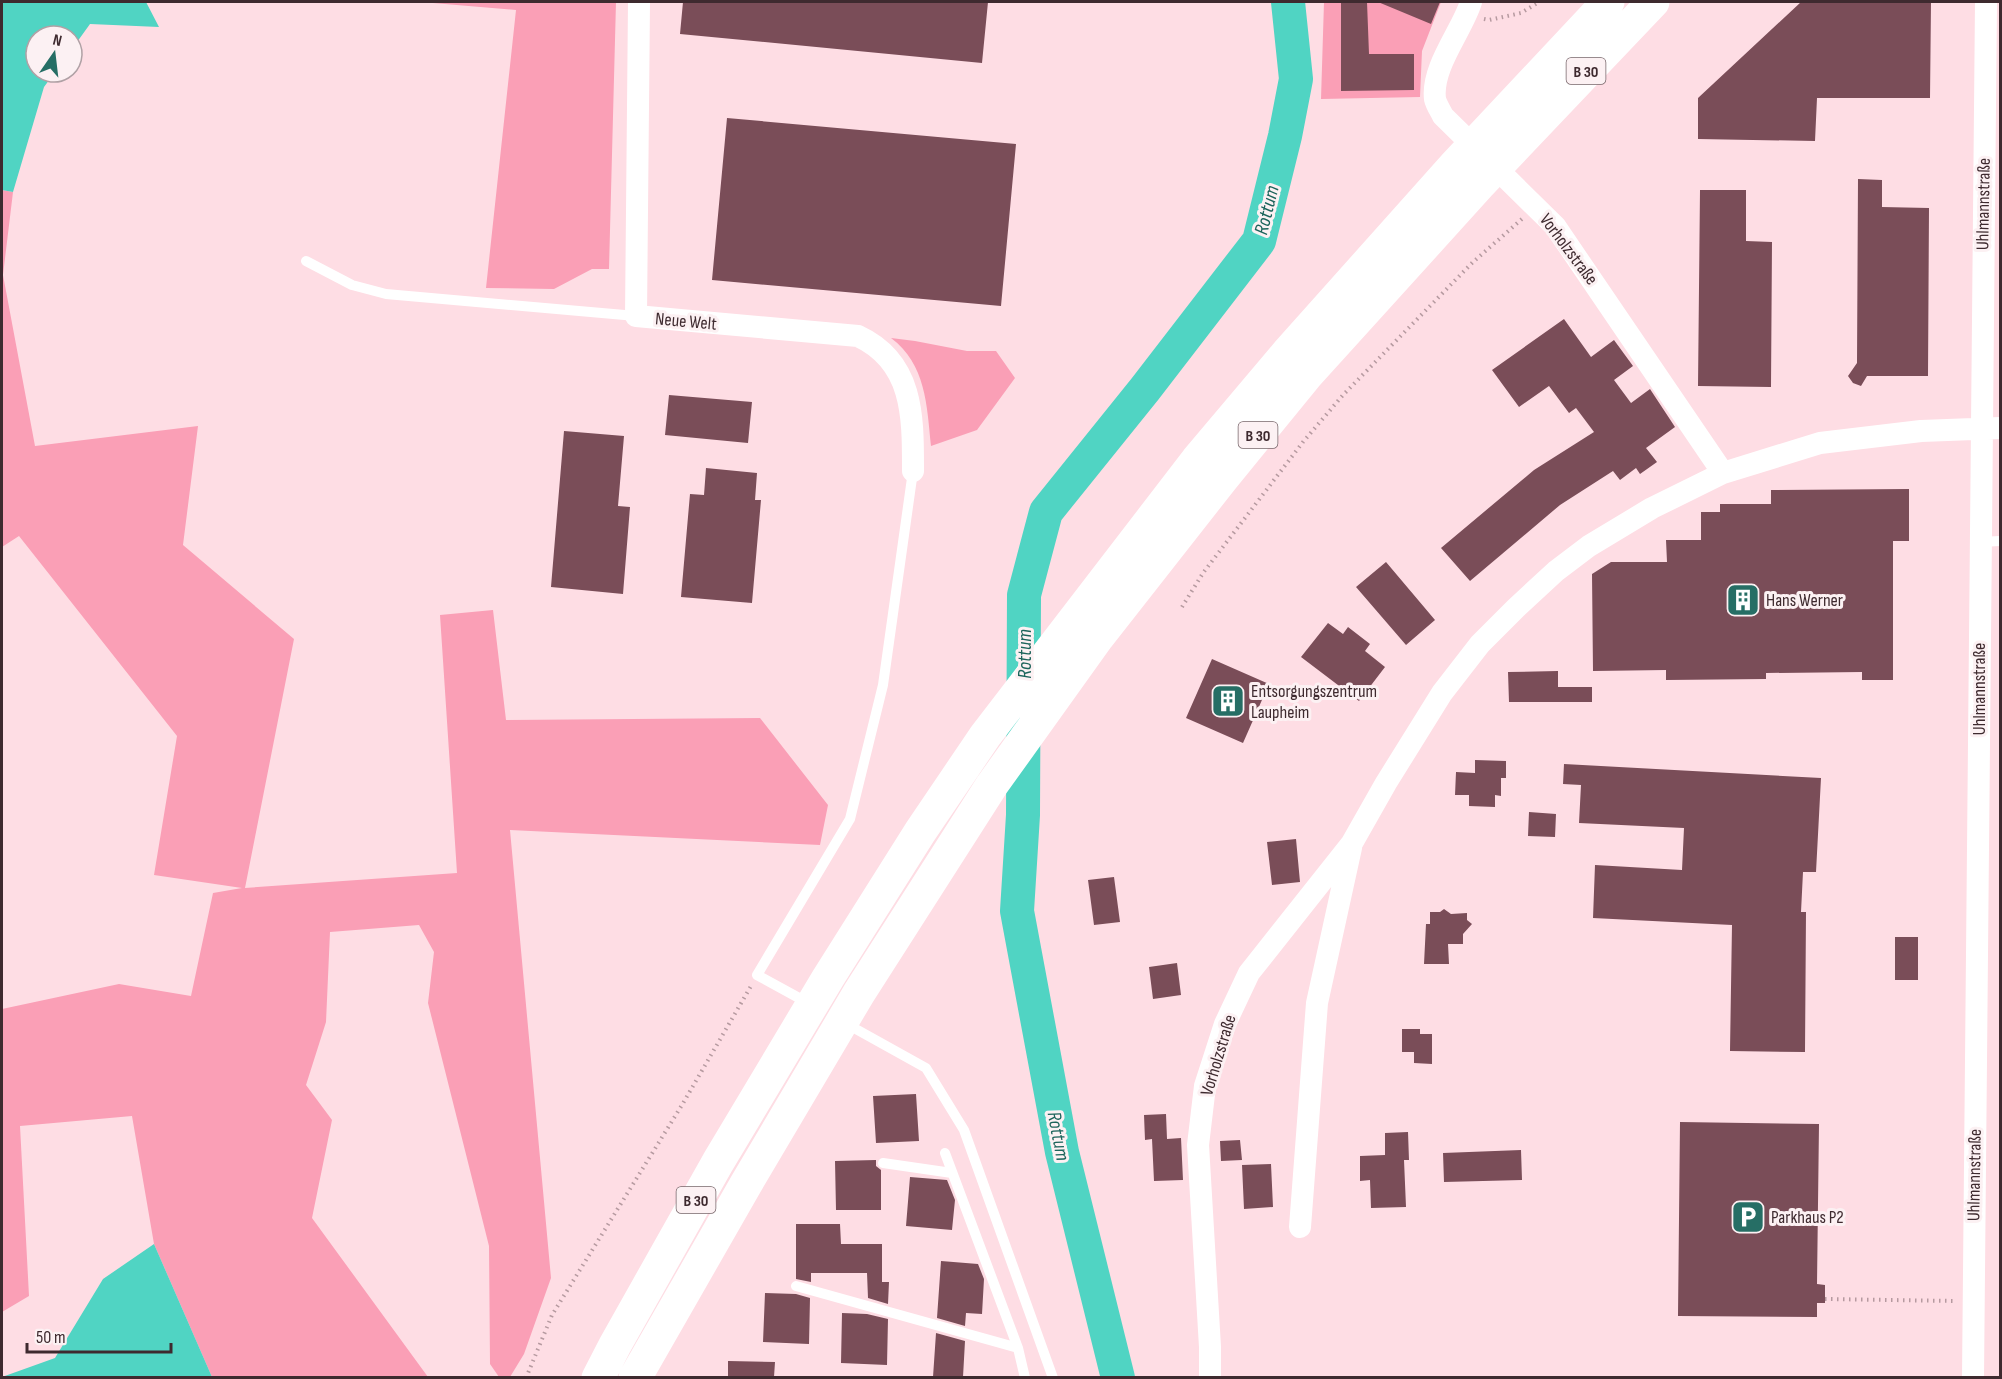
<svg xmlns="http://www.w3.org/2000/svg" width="2002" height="1379" font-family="'Sofia Sans Condensed',sans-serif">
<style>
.green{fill:#fa9fb6}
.water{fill:#50d4c3}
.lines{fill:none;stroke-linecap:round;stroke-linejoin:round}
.river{stroke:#50d4c3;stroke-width:34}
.building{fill:#7a4d58}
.path{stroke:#b69aa0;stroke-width:4;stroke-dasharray:1.5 4.5;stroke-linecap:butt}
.lane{stroke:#fff;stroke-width:10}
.street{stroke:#fff;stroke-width:22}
.highway{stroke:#fff;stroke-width:33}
.labels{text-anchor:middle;stroke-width:6;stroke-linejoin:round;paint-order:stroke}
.shield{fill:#fcf1f3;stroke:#77666a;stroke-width:1.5}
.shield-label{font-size:16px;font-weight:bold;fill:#3e2a2f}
.street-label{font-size:18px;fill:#3e2a2f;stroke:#fcf1f3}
.poi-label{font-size:18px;fill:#3e2a2f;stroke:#fcf1f3;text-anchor:start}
.water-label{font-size:20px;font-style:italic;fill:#1c645b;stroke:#fcf1f3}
</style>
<rect width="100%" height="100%" fill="#fedde4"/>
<path class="green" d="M421,2H616L609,269H592L554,289L486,288L516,10Z
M1324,2H1441L1422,51L1420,97L1321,99Z
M2,190L13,192L3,275L35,446L198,426L183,545L294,639L245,888L457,873L440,615L493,610L506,720L760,718L828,805L820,845L510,830L551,1278L524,1354L510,1377H499L490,1364L489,1246L428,1003L434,952L419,925L330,932L326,1022L306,1085L332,1120L312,1218L428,1377H212L154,1244L132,1116L20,1126L29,1296L2,1312V1009L119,984L191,996L213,893L242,888L154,875L177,736L19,536L2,547Z
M891,338L915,341L967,351H996L1015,378L977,430L931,446C927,406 926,364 891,338Z"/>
<path class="water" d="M2,2H146L159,27L90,24L72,49V36H36V72H55L44,87L13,192L2,190Z
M154,1244L212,1377H2L55,1358L103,1279Z"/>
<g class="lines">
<path class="river" d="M1118,1378L1062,1152L1017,911L1023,815L1024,595L1046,512L1145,389L1259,241L1285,136L1296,79L1288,2"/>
</g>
<path class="building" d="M683,2H988L982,63L680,34Z
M1341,2H1367L1369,54H1414V90L1341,91Z
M1378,2H1440L1431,24Z
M1801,2H1931L1930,98H1817L1815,141L1698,139V98Z
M727,118L1016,144L1001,306L712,280Z
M1858,179L1882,180V207L1929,208L1928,376H1867L1861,386L1853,383L1848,376L1857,363Z
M1700,190H1746V241L1772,242L1771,387L1698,386Z
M1564,319L1591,357L1614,340L1633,366L1614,380L1631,403L1650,389L1675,427L1646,448L1657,462L1640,474L1636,468L1620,480L1613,471L1560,505L1470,581L1441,548L1534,470L1594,432L1576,408L1569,413L1549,386L1519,407L1492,370Z
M669,395L752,402L748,443L665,435Z
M564,431L624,436L618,506L630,507L623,594L551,587Z
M706,468L757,473L755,500H761L752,603L681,597L690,494L704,495Z
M1909,489V541H1893V680H1862V672L1766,673V679L1666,680V670L1593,671L1592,574L1611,562H1667L1666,540H1701V512H1720V504H1771V490Z
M1386,562L1435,620L1406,645L1356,587Z
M1328,623L1343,634L1348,627L1370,644L1365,651L1385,667L1359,701L1301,657Z
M1212,659L1269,684L1243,743L1186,718Z
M1558,671V687H1592V702H1509L1508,672Z
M1475,760L1506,761V778H1501V796L1495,795V807L1469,806V795H1455L1456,772L1475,773Z
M1564,764L1821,778L1816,872H1803L1801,912H1806L1805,1052L1730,1051L1732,925L1593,918L1595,865L1682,870L1684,828L1579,823L1581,785L1563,784Z
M1529,812L1556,814L1555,837L1528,836Z
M1296,839L1300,882L1272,885L1267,842Z
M1114,877L1120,922L1094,925L1088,880Z
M1444,909L1451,914L1467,913V920L1472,924L1463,934V944H1448L1449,964H1424L1426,924H1430V912H1440Z
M1895,937H1918V980H1895Z
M1177,963L1181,995L1153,999L1149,967Z
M1402,1029H1420V1034H1432V1064L1414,1063V1052H1402Z
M916,1094L919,1141L876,1143L873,1096Z
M1166,1114L1167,1139L1181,1138L1183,1180L1154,1181L1152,1139L1145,1140L1144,1115Z
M1680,1122L1819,1124L1817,1284L1825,1285V1303H1817V1317L1678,1316Z
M1408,1132L1409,1160H1404L1406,1207L1371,1208L1370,1180L1360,1181V1156L1385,1155V1133Z
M1240,1140L1242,1160L1221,1161L1220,1141Z
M1521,1150L1522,1180L1444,1182L1443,1153Z
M876,1160V1166L881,1170V1210H836L835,1161Z
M1271,1164L1273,1207L1244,1209L1242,1165Z
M910,1177L947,1180L955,1200L952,1230L906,1226Z
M796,1224H840L841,1244H882V1282H889L888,1304L868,1298L867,1273H811V1282L796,1279Z
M941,1261L978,1264L984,1279L982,1314L966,1313L965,1326L937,1318Z
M765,1293L796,1294L810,1298L809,1344L763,1342Z
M842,1313L867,1314L888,1319L887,1365L841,1363Z
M936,1333L965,1341L963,1377H933Z
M728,1361L775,1362L774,1377H728Z"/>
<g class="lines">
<path class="path" d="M1484,19L1489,20L1521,13L1539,2
M1182,607L1203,573L1303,442L1343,395L1473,262L1522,219
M1825,1299L1955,1301
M526,1378L552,1315L682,1105L751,986"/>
<path class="lane" d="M306,261L352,285L386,294L636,316
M1980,542L2000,541
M810,1004L757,975L850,819L883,685L913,471
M845,1023L926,1068L964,1130L1053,1378
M945,1153L1018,1348L1025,1378
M883,1163L952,1173
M796,1286L1018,1348"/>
<path class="street" d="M639,2L636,316L858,336C914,362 913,417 913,471
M1471,2C1462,31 1431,67 1435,99C1436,104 1440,110 1443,116L1555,226L1723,473
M1300,1227L1317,1003L1351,848
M1210,1378V1347L1198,1145L1205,1086L1225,1024L1249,973L1352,843L1386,783L1442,693L1480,644L1516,608L1556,571L1589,546L1652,508L1723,473L1820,443L1921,431L2000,428
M1973,1378L1986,2"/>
<path class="highway" d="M598,1378L615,1345L718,1162L828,978L920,832L985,736L1197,460L1289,351L1456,164L1608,2
M635,1378L746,1184L859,993L992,785L1098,637L1222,479L1306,376L1479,185L1653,2"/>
</g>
<defs>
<g id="building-square" transform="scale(1.725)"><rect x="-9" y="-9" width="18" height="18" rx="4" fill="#266e65" stroke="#fcf1f3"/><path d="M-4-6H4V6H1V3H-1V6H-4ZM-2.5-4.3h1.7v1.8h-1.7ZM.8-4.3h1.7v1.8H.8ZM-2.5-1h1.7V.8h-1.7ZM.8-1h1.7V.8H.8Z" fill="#fff"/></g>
<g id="parking-square" transform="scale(1.725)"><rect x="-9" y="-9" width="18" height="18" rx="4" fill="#266e65" stroke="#fcf1f3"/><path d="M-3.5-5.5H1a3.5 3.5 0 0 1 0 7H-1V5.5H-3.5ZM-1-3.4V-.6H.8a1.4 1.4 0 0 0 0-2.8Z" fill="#fff"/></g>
</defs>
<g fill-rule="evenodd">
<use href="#building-square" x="1743" y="600"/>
<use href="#building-square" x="1228" y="701"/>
<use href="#parking-square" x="1748" y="1217"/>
</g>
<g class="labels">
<g class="shield">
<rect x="1566.5" y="58" width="39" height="26" rx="4.5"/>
<rect x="1238.5" y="422" width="39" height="26" rx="4.5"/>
<rect x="676.5" y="1187" width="39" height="26" rx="4.5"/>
</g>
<g class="shield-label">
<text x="1586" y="77">B 30</text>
<text x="1258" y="441">B 30</text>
<text x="696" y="1206">B 30</text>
</g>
<g class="street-label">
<text transform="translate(1983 204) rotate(-89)" y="6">Uhlmannstraße</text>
<text transform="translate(1569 249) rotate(53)" y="6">Vorholzstraße</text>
<text transform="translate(686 321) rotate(5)" y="6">Neue Welt</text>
<text transform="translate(1979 689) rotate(-90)" y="6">Uhlmannstraße</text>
<text transform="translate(1218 1055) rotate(-73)" y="6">Vorholzstraße</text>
<text transform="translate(1974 1175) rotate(-89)" y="6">Uhlmannstraße</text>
</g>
<g class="poi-label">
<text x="1766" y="606">Hans Werner</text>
<text x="1251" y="697">Entsorgungszentrum<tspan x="1251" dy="21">Laupheim</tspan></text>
<text x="1771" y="1223">Parkhaus P2</text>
</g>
<g class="water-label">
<text transform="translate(1266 210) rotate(-76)" y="7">Rottum</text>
<text transform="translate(1024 654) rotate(-90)" y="7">Rottum</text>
<text transform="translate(1059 1136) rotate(79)" y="7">Rottum</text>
</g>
</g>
<rect width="2002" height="1379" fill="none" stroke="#3e2a2f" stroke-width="6"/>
<g transform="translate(54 54) rotate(14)"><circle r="28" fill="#fcf1f3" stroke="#b0a1a5" stroke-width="1.5"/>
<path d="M0-4.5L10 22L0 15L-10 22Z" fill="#266e65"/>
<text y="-9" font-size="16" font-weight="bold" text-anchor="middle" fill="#3e2a2f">N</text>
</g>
<path d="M27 1343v9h144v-9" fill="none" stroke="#3e2a2f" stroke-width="3"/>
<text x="36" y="1343" font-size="18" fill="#3e2a2f" stroke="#fcf1f3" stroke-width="4.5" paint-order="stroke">50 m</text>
</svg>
